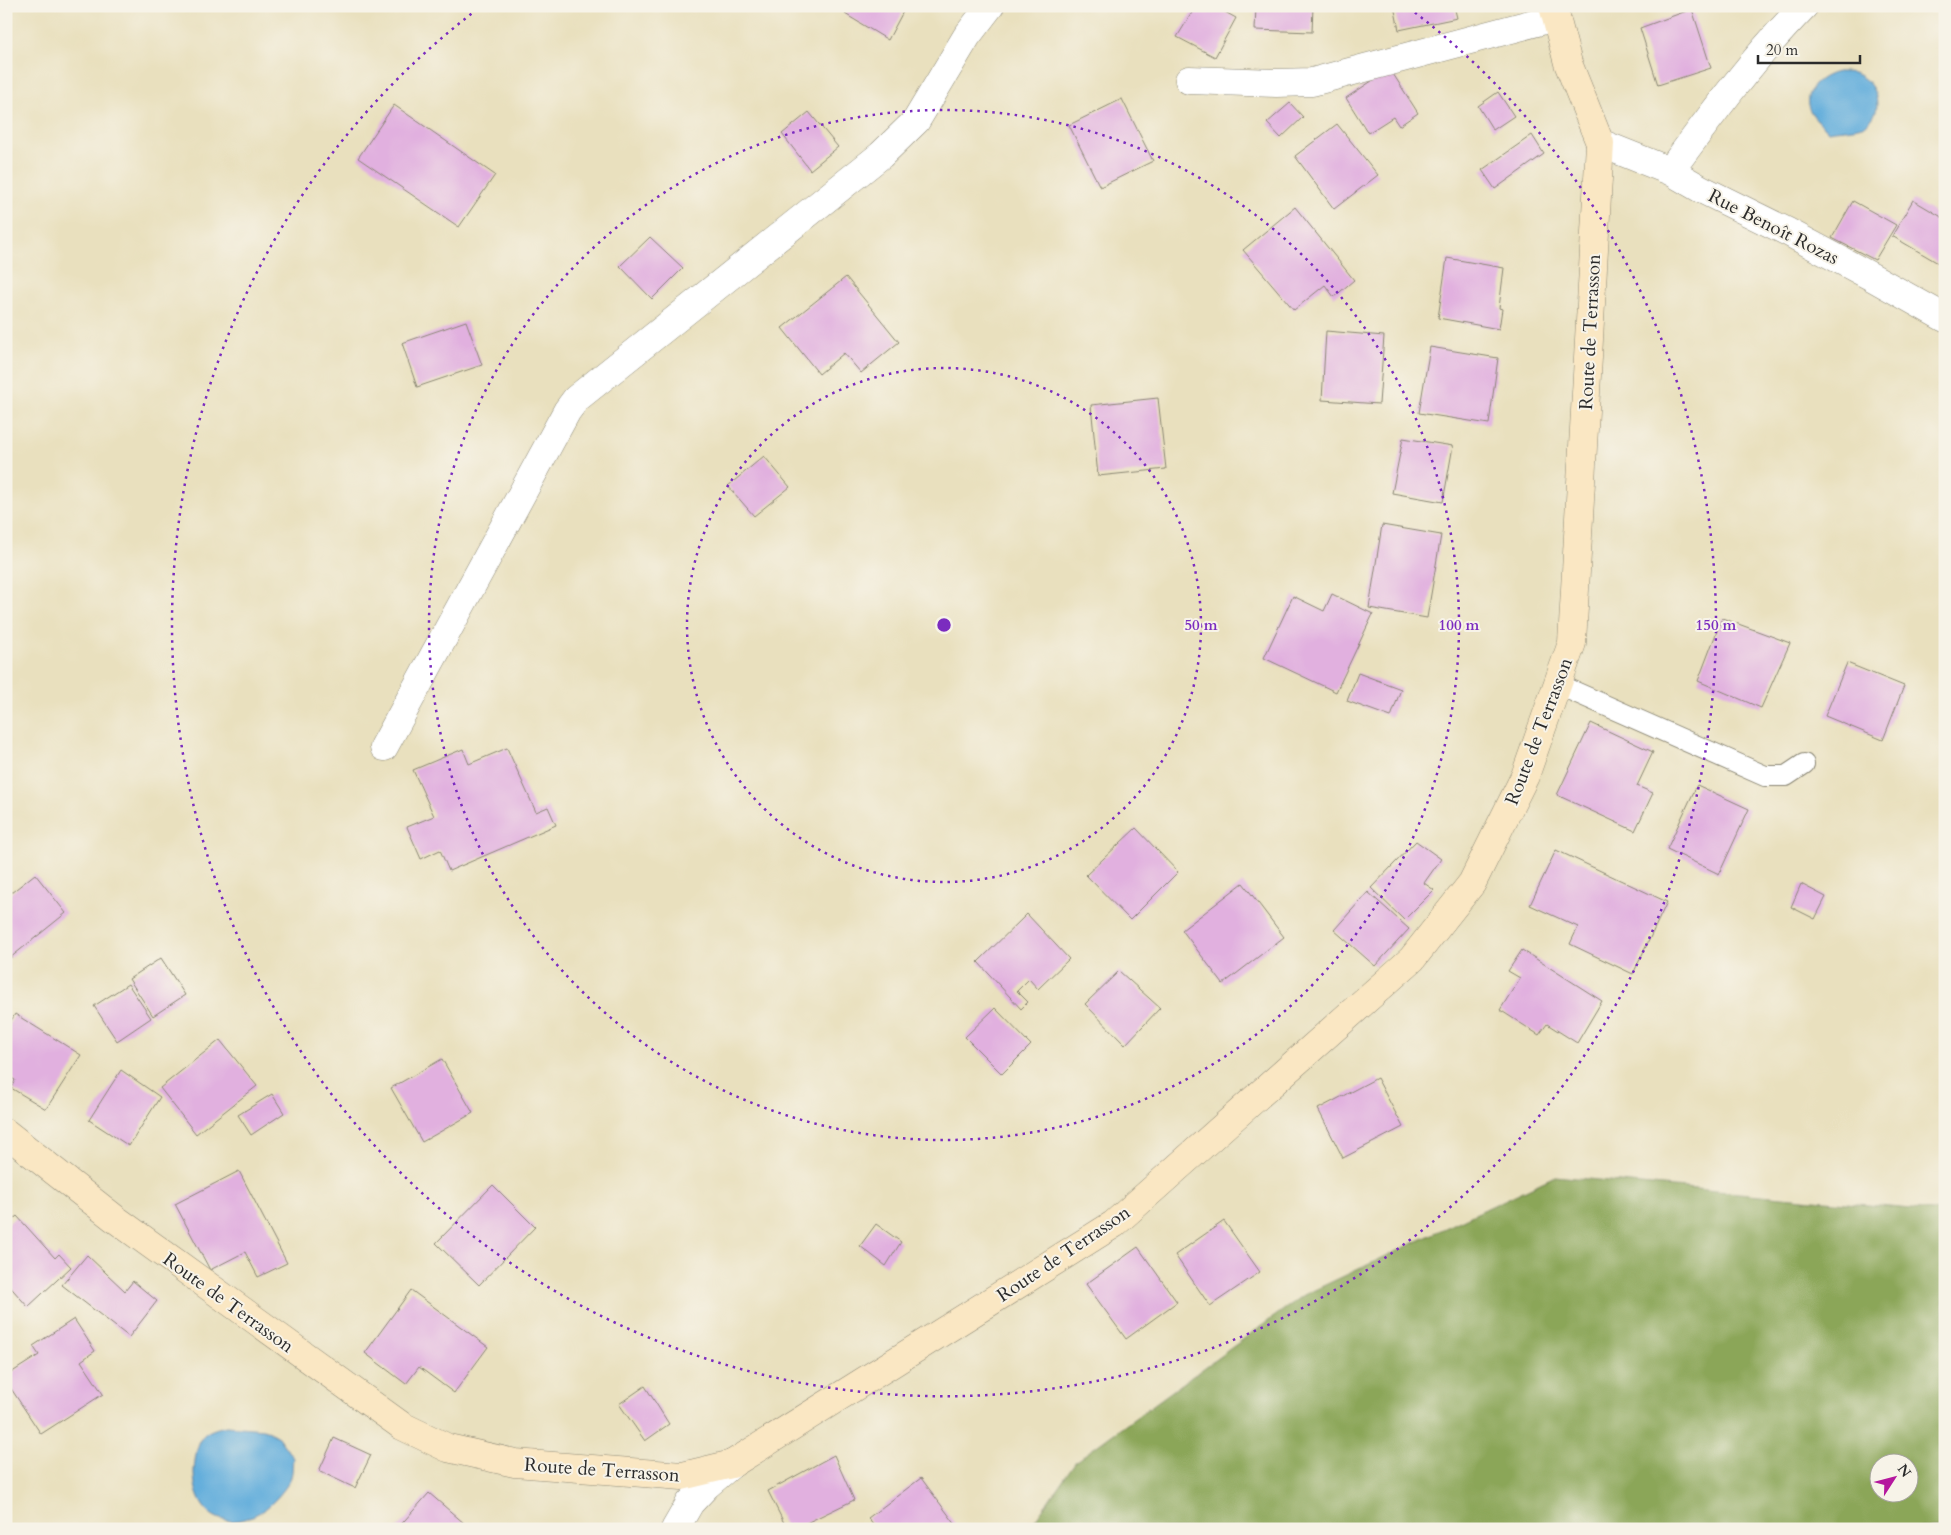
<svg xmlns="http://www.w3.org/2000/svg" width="1951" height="1535" font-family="Cardo,serif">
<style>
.forest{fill:#8ba658;stroke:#5b6842;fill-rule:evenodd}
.water{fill:#64aedc;stroke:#486c84}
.building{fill:#e1b0df}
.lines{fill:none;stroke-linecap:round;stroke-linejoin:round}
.lane-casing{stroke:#8a8674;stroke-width:22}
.street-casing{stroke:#8a8674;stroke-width:29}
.secondary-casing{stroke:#8a8674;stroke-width:29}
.lane{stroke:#fff;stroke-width:20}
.street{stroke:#fff;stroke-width:28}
.secondary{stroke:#fae7c3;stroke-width:28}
.ring{fill:none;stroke:#7b2cbf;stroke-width:2.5;stroke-dasharray:2.5 5}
.labels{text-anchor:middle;stroke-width:4;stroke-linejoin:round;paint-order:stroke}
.street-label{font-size:19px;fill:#2b2b2b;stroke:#f7f3e8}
.centre{fill:#7b2cbf;stroke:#f7f3e8;stroke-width:2.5}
.ring-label{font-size:15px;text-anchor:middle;font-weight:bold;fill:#7b2cbf;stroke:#f7f3e8;stroke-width:4;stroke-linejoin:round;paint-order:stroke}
</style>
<rect width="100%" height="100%" fill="#f7f3e8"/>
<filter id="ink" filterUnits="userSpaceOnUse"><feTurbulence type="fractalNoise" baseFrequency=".02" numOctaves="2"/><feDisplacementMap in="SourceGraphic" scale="10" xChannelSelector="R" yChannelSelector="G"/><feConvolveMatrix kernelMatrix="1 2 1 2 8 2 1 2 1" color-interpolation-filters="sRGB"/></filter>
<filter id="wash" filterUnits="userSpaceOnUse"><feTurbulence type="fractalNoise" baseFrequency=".0096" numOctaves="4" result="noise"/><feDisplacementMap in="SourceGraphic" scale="20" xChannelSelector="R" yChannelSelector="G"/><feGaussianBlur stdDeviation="1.12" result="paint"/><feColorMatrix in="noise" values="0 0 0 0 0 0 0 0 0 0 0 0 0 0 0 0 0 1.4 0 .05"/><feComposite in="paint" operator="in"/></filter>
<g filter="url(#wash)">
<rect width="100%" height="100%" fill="#e9e0be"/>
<path class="forest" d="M1555,1176L1944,1212L1945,1529H1029L1076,1461L1304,1295ZM1878,1462H1908V1492H1878Z"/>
<path class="water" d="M1838,72C1843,72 1849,72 1853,73C1875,79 1887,110 1866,124C1859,129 1837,129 1828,131C1821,123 1810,115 1808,105C1805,87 1823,75 1838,72Z
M226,1426L264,1429L278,1437L293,1458C292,1464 293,1471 291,1477C288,1487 273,1503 265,1509C226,1535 194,1516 194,1471C195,1460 196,1447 202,1437C208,1430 218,1428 226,1426Z"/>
<g id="blocks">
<path class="building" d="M850,6H906L888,40L845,14Z
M1196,6H1214L1236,18L1215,57L1177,37Z
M1256,6H1313L1312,32L1255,30Z
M1394,6H1454L1457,18L1399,30Z
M1692,9L1711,68L1658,85L1640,28Z
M1390,69L1418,113L1399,126L1393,117L1368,133L1346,98Z
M1498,92L1514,116L1493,130L1478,106Z
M1122,99L1153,161L1100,187L1069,125Z
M1290,103L1303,117L1281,138L1267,123Z
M394,105L495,175L459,227L358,158Z
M809,112L838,147L810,170L782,134Z
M1337,124L1378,175L1334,209L1295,156Z
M1532,135L1544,154L1495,189L1482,170Z
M1913,200L1945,219V267L1892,236Z
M1853,201L1896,225L1875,260L1832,238Z
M1295,207L1354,280L1334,297L1325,285L1294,310L1243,250Z
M650,237L683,268L652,299L620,266Z
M1447,258L1504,268L1499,308L1502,309L1499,329L1438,318Z
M846,277L899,342L861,373L844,353L819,374L782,328Z
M466,321L482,365L417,387L402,343Z
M1326,331L1384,336L1379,404L1322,400Z
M1430,347L1498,358L1489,424L1419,413Z
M1158,398L1166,469L1098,476L1091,405Z
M1403,438L1453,446L1443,502L1392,493Z
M764,456L790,487L754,516L728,486Z
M1382,525L1441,535L1427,618L1369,608Z
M1332,594L1373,614L1336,692L1264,658L1293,596L1324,611Z
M1722,618L1790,643L1761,708L1698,681Z
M1847,663L1904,686L1883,740L1825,716Z
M1358,673L1401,689L1391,717L1347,701Z
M1591,723L1653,752L1637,786L1653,793L1635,831L1557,795Z
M507,748L536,812L548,807L556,825L449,871L440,850L421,859L407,827L434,816L413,770L463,749L469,764Z
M1697,785L1749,809L1719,874L1667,849Z
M1136,828L1178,872L1130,920L1086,875Z
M1416,841L1441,859L1424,883L1434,890L1404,920L1371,888Z
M1556,850L1667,902L1633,974L1570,944L1578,927L1530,905Z
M35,874L66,913L10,958L6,954V897Z
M1243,883L1284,937L1223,984L1182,930Z
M1801,884L1826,897L1815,919L1791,907Z
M1368,892L1409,929L1375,966L1334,930Z
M1027,914L1069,959L1038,989L1029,979L1017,991L1028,1002L1021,1009L978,962Z
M1522,950L1602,1001L1577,1043L1547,1024L1539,1035L1500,1010L1520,978L1508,971Z
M161,958L185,995L153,1016L129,979Z
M1119,971L1160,1008L1125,1045L1085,1004Z
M128,984L151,1018L117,1041L94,1006Z
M995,1008L1031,1045L1002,1074L965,1037Z
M15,1014L81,1055L46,1109L11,1088L15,1080L6,1075V1029Z
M220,1040L257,1086L196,1134L160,1088Z
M442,1059L473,1113L422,1142L391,1088Z
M121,1070L160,1097L129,1146L89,1120Z
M1377,1078L1403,1127L1343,1158L1318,1109Z
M272,1094L284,1113L251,1135L238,1115Z
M239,1171L287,1263L258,1277L245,1252L210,1270L175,1204Z
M493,1185L535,1227L479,1285L436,1243Z
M17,1216L55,1258L59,1254L71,1267L28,1307L6,1282V1225Z
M1224,1221L1260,1272L1210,1306L1175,1255Z
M876,1224L901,1242L886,1266L860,1246Z
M1138,1247L1177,1302L1126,1339L1086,1284Z
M87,1255L125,1291L133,1281L157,1301L129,1337L62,1285Z
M411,1290L488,1347L454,1393L419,1367L406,1384L365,1353Z
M74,1319L95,1351L81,1361L103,1394L41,1434L6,1381V1376L39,1355L33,1346Z
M645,1386L669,1424L645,1441L619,1404Z
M334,1438L371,1455L355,1488L319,1471Z
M834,1455L854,1500L794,1529H787L768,1491Z
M921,1478L956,1525L950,1529H876L868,1518Z
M429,1493L465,1524L461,1529H397Z"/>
</g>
</g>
<g filter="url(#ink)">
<use href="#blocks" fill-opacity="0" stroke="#8a8674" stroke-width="1"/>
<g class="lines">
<g class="lane-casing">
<path id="lane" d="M1557,684L1765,776H1786L1804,764"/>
</g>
<g class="street-casing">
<path id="street" d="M1189,80L1276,83L1312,82L1556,17
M1600,143L1670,171L1701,189L1788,232L1872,277L1945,318
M1670,171C1712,114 1754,57 1804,6
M384,747L567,411L576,399L881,155L916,121L967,36L990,6
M675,1529L690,1503L707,1485L732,1464"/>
</g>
<g class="secondary-casing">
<path id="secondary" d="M6,1133L114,1218L402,1426L448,1448L515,1463L682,1476L732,1464L1114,1224L1412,959L1472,883L1525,776L1572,643L1600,143L1568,63L1553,6"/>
</g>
<use href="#lane" class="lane"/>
<use href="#street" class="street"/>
<use href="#secondary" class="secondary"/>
</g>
</g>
<g class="ring">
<circle cx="944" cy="625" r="257"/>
<circle cx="944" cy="625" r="515"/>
<path d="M1409 8A772 772 0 1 1 479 8"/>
</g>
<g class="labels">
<g class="street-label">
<text transform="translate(1774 226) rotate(27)" y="7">Rue Benoît Rozas</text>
<text transform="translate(1589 332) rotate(-87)" y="7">Route de Terrasson</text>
<text transform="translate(1538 731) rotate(-69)" y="7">Route de Terrasson</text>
<text transform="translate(1063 1253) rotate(-34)" y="7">Route de Terrasson</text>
<text transform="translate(229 1302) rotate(36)" y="7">Route de Terrasson</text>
<text transform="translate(602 1469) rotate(4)" y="7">Route de Terrasson</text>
</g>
</g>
<circle cx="944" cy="625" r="8" class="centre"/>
<g class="ring-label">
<text x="1201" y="630">50 m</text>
<text x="1459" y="630">100 m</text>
<text x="1716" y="630">150 m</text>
</g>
<rect width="1951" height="1535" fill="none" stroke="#f7f3e8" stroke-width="25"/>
<g transform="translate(1894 1478) rotate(54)"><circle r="24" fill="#f7f3e8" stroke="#a5a39c"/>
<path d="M0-4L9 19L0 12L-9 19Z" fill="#b5179e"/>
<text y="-8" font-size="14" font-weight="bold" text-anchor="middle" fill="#2b2b2b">N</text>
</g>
<path d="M1758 55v8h102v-8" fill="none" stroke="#2b2b2b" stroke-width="2.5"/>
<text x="1766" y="55" font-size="15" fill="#2b2b2b" stroke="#f7f3e8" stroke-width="4" paint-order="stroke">20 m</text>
</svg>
